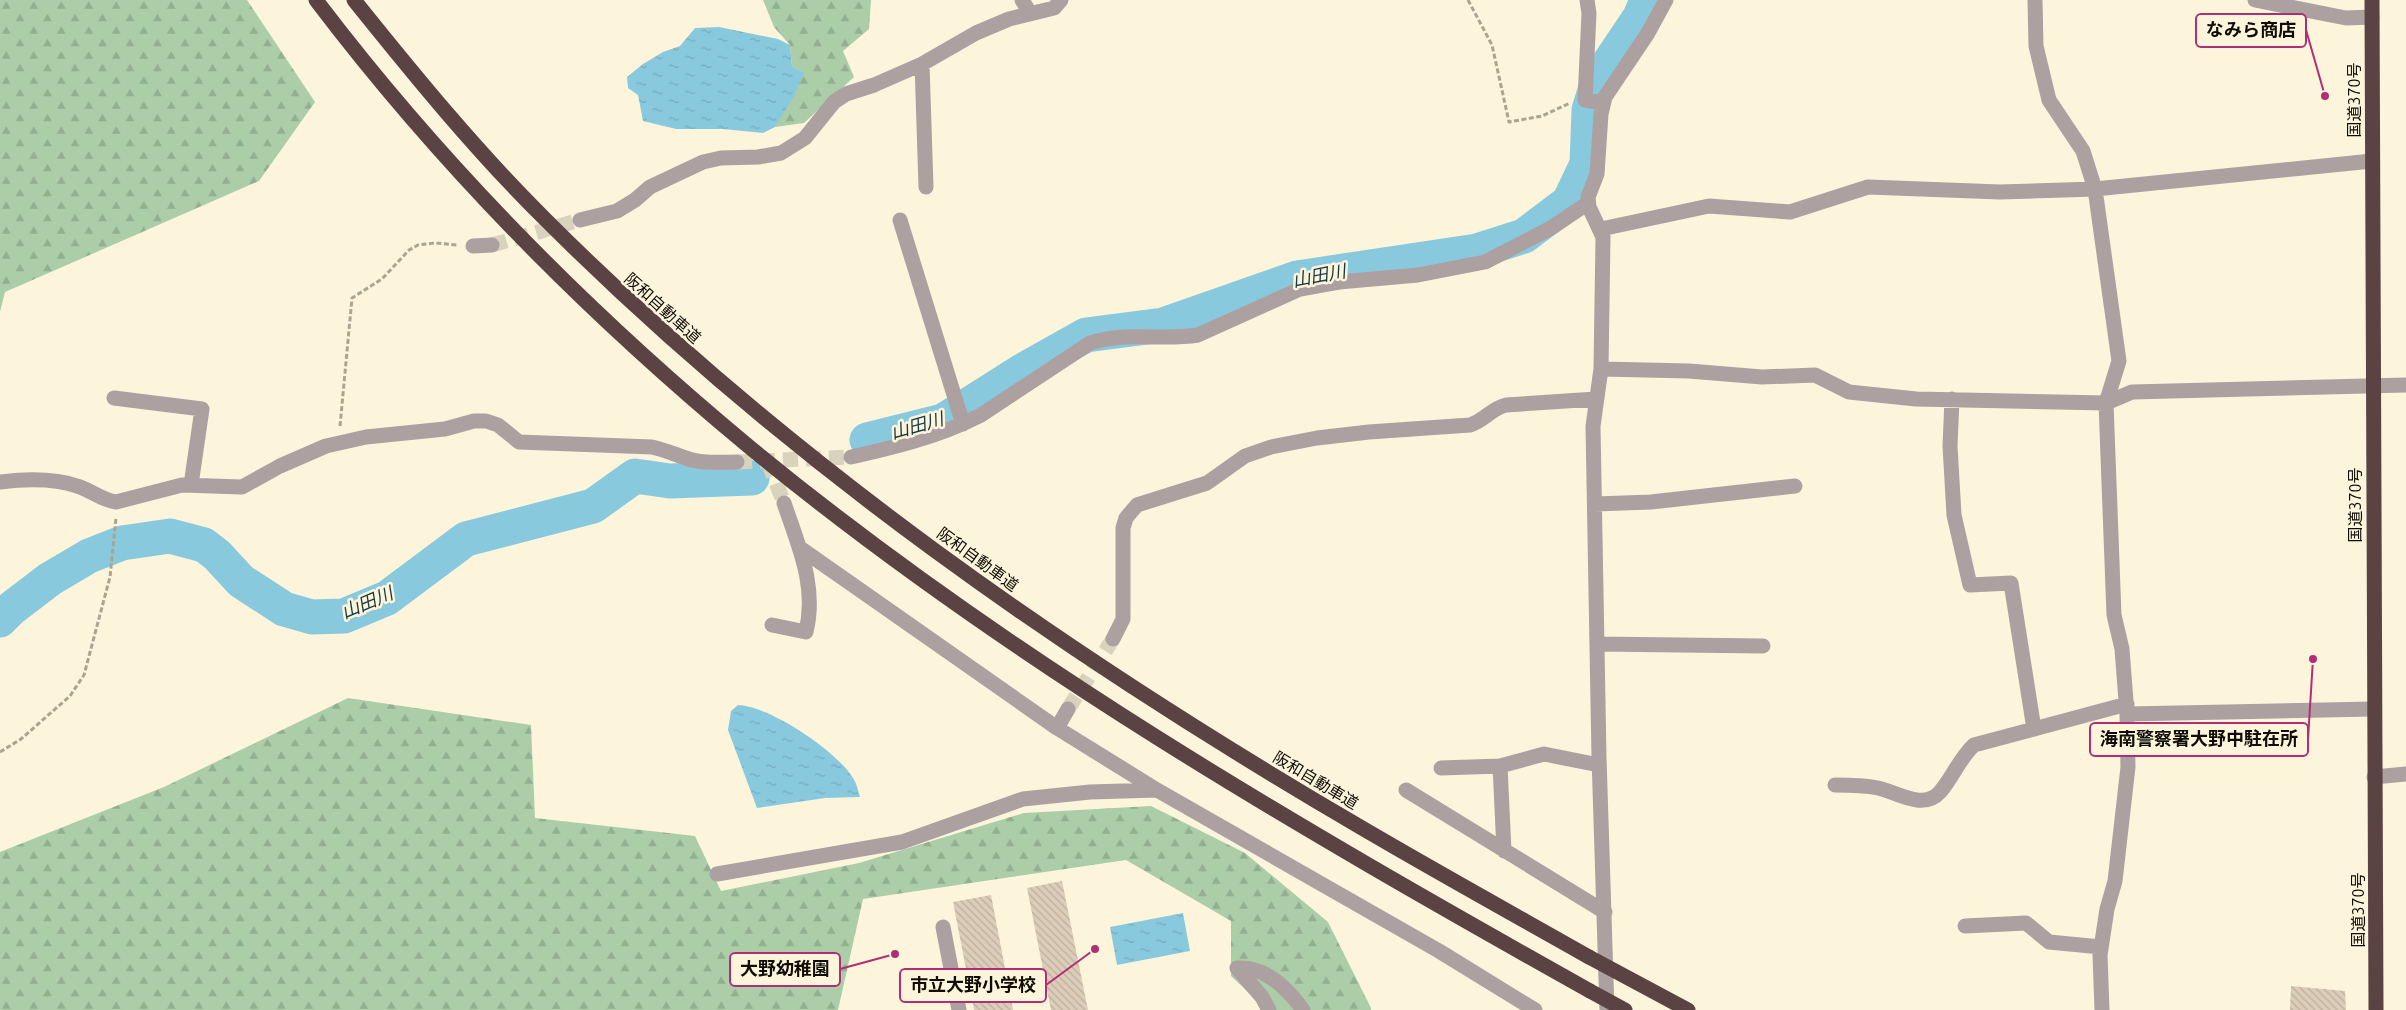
<svg xmlns="http://www.w3.org/2000/svg" width="2406" height="1010" font-family="Ubuntu,'Noto Sans JP',sans-serif">
<style>
.forest{fill:url(#forest-firs)}
.water{fill:url(#water-ripples)}
.lines{fill:none;stroke-linecap:round;stroke-linejoin:round}
.river{stroke:#89c9de;stroke-width:35}
.building{fill:url(#building-back-hatch)}
.minor-tunnel{stroke:#d9d2bc;stroke-width:15;stroke-dasharray:15 8;stroke-linecap:butt}
.path{stroke:#aaa491;stroke-width:3;stroke-dasharray:5 2.5;stroke-linecap:butt}
.minor{stroke:#ada0a0;stroke-width:15}
.highway{stroke:#5b4343;stroke-width:15}
.highway-bridge{stroke:#5b4343;stroke-width:15}
.labels{text-anchor:middle;stroke-width:5;stroke-linejoin:round;paint-order:stroke}
.street-label{font-size:16px;fill:#100d06;stroke:#fcf5dc}
.water-label{font-size:18px;font-style:italic;fill:#183741;stroke:#fcf5dc}
.leader{fill:none;stroke:#b12d74;stroke-width:2}
.callout-dot{fill:#b12d74;stroke:#fcf5dc;stroke-width:2}
.callout{fill:#fcf5dc;stroke:#b12d74;stroke-width:2}
.callout-label{font-size:18px;text-anchor:middle;font-weight:bold;fill:#100d06}
</style>
<defs>
<pattern id="forest-firs" width="22" height="20" patternUnits="userSpaceOnUse" patternTransform="scale(1.25)"><rect width="22" height="20" fill="#abcda8"/><path d="M5 1l3.5 6h-7zM16 11l3.5 6h-7z" fill="#92af8f"/></pattern>
<pattern id="water-ripples" width="26" height="14" patternUnits="userSpaceOnUse" patternTransform="scale(1.25)"><rect width="26" height="14" fill="#89c9de"/><path d="M2 4q2-2 4 0t4 0M15 11q2-2 4 0t4 0" fill="none" stroke="#75abbd"/></pattern>
<pattern id="building-back-hatch" width="6" height="6" patternUnits="userSpaceOnUse" patternTransform="scale(1.25)"><rect width="6" height="6" fill="#dccdb8"/><path d="M-1 5l2 2M0 0l6 6M5-1l2 2" fill="none" stroke="#bcaf9d"/></pattern>
</defs>
<rect width="100%" height="100%" fill="#fcf5dc"/>
<path class="forest" d="M0,0H247L315,102L259,181L5,292L0,312Z
M763,0H871L869,29L843,51L854,77L804,123L775,127L803,73L792,66L790,45L774,27Z
M348,698L531,725L535,818L695,836L721,891L859,863L1024,813L1151,806L1245,853L1328,922L1371,1008V1010H1267L1231,976V921L1126,860L863,899L838,1010H0V852L164,787Z"/>
<path class="water" d="M719,27L778,39L790,45L792,66L804,73L793,98L775,127L763,133L723,129H676L643,121L638,95L628,88L627,77L643,64L663,52L680,46L695,28Z
M738,705C770,706 837,751 853,778C857,784 858,791 860,797L825,798L757,808L728,730L731,711Z
M1183,913L1190,951L1117,965L1110,927Z"/>
<g class="lines">
<path class="river" d="M867,440L943,421L1022,371L1086,335L1163,325L1297,278L1477,251L1524,236L1569,202L1587,164L1589,110L1599,78L1640,17L1647,0
M0,620L12,608L50,579L89,556L122,543L170,536L204,545L217,555L241,581L284,609L312,617L344,616L387,598L466,539L593,506L635,476L670,481L752,478"/>
</g>
<path class="building" d="M1062,881L1088,1010H1051L1027,888Z
M991,895L1013,1010H974L953,902Z
M2291,986L2345,991L2346,1010H2290Z"/>
<g class="lines">
<path class="minor-tunnel" d="M492,245L580,220
M737,462L851,457
M768,462L784,503
M1068,709L1113,639"/>
<path class="path" d="M1468,0L1492,45L1509,122L1542,116L1570,103
M340,426L352,298L382,279L409,250L418,245L435,243L457,245
M0,752L21,739L70,696L84,675L110,577L116,518"/>
<path class="minor" d="M1022,0L1030,13
M1587,0L1589,13L1585,100L1603,103
M2035,0L2036,46L2049,100L2083,151L2095,189L2119,361L2106,403L2114,615L2122,649L2127,714L2128,767L2115,881L2107,909L2100,955L2102,1010
M2255,0L2346,18L2372,17
M922,64L926,187
M580,220L617,211L635,200L650,187L703,162L721,158L758,157L781,153L805,138L834,102L846,94L874,85L922,64L976,33L1009,19L1054,8L1061,0
M900,220L963,424
M1601,229L1709,206L1790,212L1868,187L2000,192L2095,189L2372,161
M473,246L492,245
M1601,369L1689,371L1762,377L1815,375L1849,392L1916,399L2106,403L2132,392L2406,385
M114,398L202,409L191,485
M1952,399L1950,446L1954,515L1970,585L2011,583L2034,729
M851,457C896,447 940,436 981,415L1090,343C1126,331 1162,341 1198,335L1300,289L1339,282L1418,275L1485,262L1551,228L1588,203
M0,482C24,479 54,478 77,486C91,490 101,500 116,502L182,485L242,487L280,466L326,446L366,437L445,429L474,421H486L498,425L519,442L652,447C665,450 674,454 686,458C701,464 721,462 737,462
M1595,504L1651,502L1795,486
M800,548L1057,728L1157,790L1439,951L1535,1010
M772,625L806,632C817,586 799,547 784,503
M1113,639L1123,619V528L1126,518L1137,505L1207,483L1245,456L1271,447L1317,438L1369,432L1470,425C1484,421 1492,408 1506,405L1596,399
M1597,644L1763,646
M2127,714L2373,709
M1057,728L1068,709
M1500,766L1504,851
M1441,768L1500,766L1544,754L1599,765
M2374,777L2406,774
M1835,785C1850,785 1863,785 1878,788C1897,792 1923,811 1940,792C1953,777 1959,759 1974,745L2127,704
M1406,790L1605,912
M717,874L902,842L1023,799L1090,792L1157,790
M1965,926L2026,923L2049,942L2101,947
M943,927L959,1010
M1237,968C1266,966 1288,989 1303,1010
M1237,968L1262,997L1269,1010
M1607,1010L1599,757L1593,426L1601,369L1603,237L1589,207L1588,197L1597,174L1601,114L1605,97L1648,33L1666,0"/>
<path class="highway" d="M316,0C441,165 588,313 747,445C1006,659 1299,828 1590,991
M354,0C415,76 477,152 546,220C787,461 1069,657 1362,828C1437,872 1513,914 1589,957
M2372,0L2376,1010"/>
<path class="highway-bridge" d="M1589,957L1688,1010
M1590,991L1625,1010"/>
</g>
<g class="labels">
<g class="street-label">
<text transform="translate(2354 100) rotate(-90)" y="6">国道370号</text>
<text transform="translate(663 308) rotate(42)" y="6">阪和自動車道</text>
<text transform="translate(2355 505) rotate(-90)" y="6">国道370号</text>
<text transform="translate(978 559) rotate(36)" y="6">阪和自動車道</text>
<text transform="translate(1316 780) rotate(31)" y="6">阪和自動車道</text>
<text transform="translate(2358 910) rotate(-90)" y="6">国道370号</text>
</g>
<g class="water-label">
<text transform="translate(1319 276) rotate(-11)" y="6">山田川</text>
<text transform="translate(917 426) rotate(-16)" y="6">山田川</text>
<text transform="translate(367 603) rotate(-23)" y="6">山田川</text>
</g>
</g>
<path class="leader" d="M2325 96L2306 30M2313 659L2308 739M895 954L840 969M1095 949L1046 985"/>
<g class="callout-dot">
<circle cx="2325" cy="96" r="5"/>
<circle cx="2313" cy="659" r="5"/>
<circle cx="895" cy="954" r="5"/>
<circle cx="1095" cy="949" r="5"/>
</g>
<g class="callout">
<rect x="2196" y="14" width="110" height="33" rx="5"/>
<rect x="2090" y="723" width="218" height="33" rx="5"/>
<rect x="730" y="953" width="110" height="33" rx="5"/>
<rect x="900" y="969" width="146" height="33" rx="5"/>
</g>
<g class="callout-label">
<text x="2251" y="36">なみら商店</text>
<text x="2199" y="745">海南警察署大野中駐在所</text>
<text x="785" y="975">大野幼稚園</text>
<text x="973" y="991">市立大野小学校</text>
</g>
</svg>
